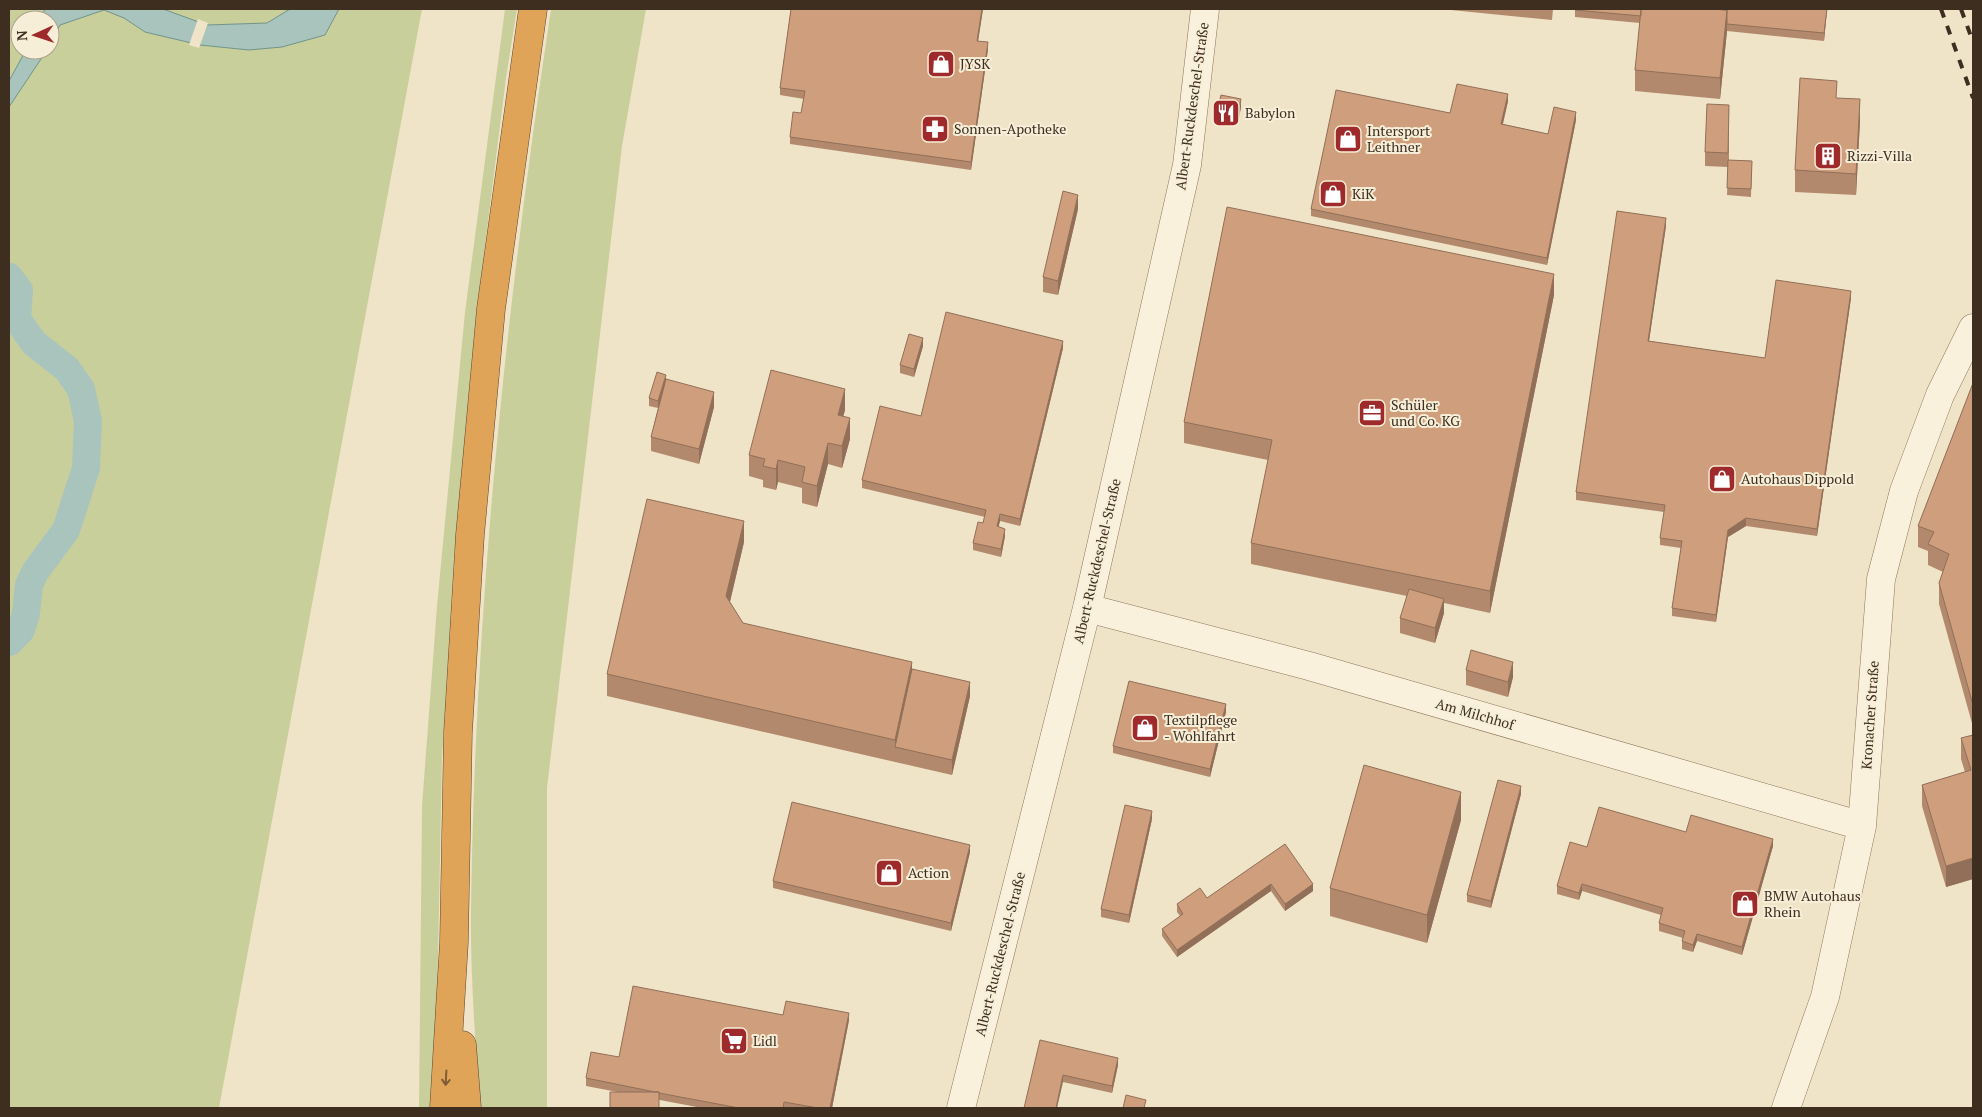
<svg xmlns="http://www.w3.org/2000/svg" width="1982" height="1117" font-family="'PT Serif',serif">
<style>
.green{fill:#c9cf9b}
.water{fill:#a9c4bc;stroke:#6f938a}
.pier{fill:#f0e4c8}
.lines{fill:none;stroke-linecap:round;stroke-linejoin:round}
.canal{stroke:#a9c4bc;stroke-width:28}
.minor-casing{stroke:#8d765c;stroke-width:29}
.highway-casing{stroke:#5b4430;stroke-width:29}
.minor{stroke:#faf1dc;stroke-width:28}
.highway{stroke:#e0a458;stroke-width:28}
.rail{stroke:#3d2e20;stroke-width:4;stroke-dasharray:9 9;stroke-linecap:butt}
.wall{fill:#b2896c}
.shaded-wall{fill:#916f58}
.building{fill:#cf9f7d;stroke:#916f58}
.oneway{stroke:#7e5d36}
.labels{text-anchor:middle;stroke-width:4;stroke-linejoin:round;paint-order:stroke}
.poi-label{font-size:14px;fill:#3d2e20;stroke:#f7eed8;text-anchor:start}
.street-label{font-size:14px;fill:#3d2e20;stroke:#f7eed8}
</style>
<rect width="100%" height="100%" fill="#f0e4c8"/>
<path class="green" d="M9,9H45L40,20H20V50H26L9,81Z
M163,9H290L267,23L207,25Z
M339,9H422L219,1108H9V107L47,50H50V44L60,25L104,10L124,18L145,32L200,45L249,50L282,47L325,35Z
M505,9H517L506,78L477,310L454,556L442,759L435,1108H419L422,806L437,606L465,312Z
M551,9H646L622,146L547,788V1108H479C476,1042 470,975 471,909C475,607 506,307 551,9Z"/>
<path class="water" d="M45,9H163L207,25L267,23L290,9H339L325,35L282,47L249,50L200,45L145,32L124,18L104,10L60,25L50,44V20H40Z
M26,50H47L9,107V81Z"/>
<path class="pier" d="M198,19L208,23L199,48L189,45Z"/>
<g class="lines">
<path class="canal" d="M9,277L19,290L17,319L34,343L67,369L81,389L88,421L86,468L66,530L35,572L29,585L26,613L21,630L9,642"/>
<g class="minor-casing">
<path id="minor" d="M1087,608L1309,666L1862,826
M961,1108L1087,608L1187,165L1205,9
M1786,1108L1825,997L1862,826L1881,579L1904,491L1940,395L1973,328"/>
</g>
<g class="highway-casing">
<path id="highway" d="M462,1045L467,1108
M444,1108L454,942L458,732L470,535L491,309L533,9"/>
</g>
<use href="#minor" class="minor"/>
<use href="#highway" class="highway"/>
<path class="rail" d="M1941,9L1973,98
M1961,9L1973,42"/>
</g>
<path class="wall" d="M791,9H983L978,41L988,49L971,170L790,144V137L801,113L804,99L780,95V88Z
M1441,9H1553L1552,20Z
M1575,9H1827L1824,41L1727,31L1720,99L1635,91V70L1640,23L1575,17Z
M1837,98L1860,121L1856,195L1795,192V170Z
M1508,101L1503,124L1548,134L1576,120L1547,265L1311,216V209L1450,113Z
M1729,105V160L1752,161L1751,197L1727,195L1728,167L1705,166V152Z
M1241,107L1238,123L1217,119V112Z
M1078,209L1058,295L1043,292V277Z
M1666,226L1649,341L1765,358L1851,298L1817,536L1746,526L1728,537L1716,622L1672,616V608L1681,548L1660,545V538L1664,512L1576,500V492Z
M1554,295L1490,613L1444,603V613L1435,643L1400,633V618L1407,596L1251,564V543L1268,460L1184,443V422Z
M923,346L914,377L900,373V365Z
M1063,348L1020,526L1000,521L998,527L1005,536L1001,557L973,550V543L983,523L985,517L862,488V480L921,416Z
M666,379L714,407L699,464L651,451V437L658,408L649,406V398Z
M1973,383V727L1939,604V583L1943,572L1928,565V551L1918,547V526Z
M845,410L843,416L850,439L842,468L828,464L817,507L802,503V488L778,482L776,490L763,487V480L749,476V455Z
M744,542L730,602L743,623L912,669L970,696L952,775L607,696V674Z
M1466,670L1513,677L1508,697L1466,685Z
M1226,712L1210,777L1113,753V746Z
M1973,735V879L1946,887L1922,806V785L1965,772L1961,759V738Z
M1521,794L1491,908L1467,902V895Z
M1152,819L1129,923L1101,917V909Z
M1461,820L1427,943L1330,916V888Z
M1686,832L1773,846L1742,955L1697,941L1693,952L1682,949V941L1683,938L1659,931V923L1661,915L1582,891L1579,900L1557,894V886L1587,847Z
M1285,844L1313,891L1285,911L1271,891L1177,957L1162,936V929L1180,916L1177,912V904L1207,898Z
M970,852L951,931L773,888V881Z
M783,1015L849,1020L832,1108H702L586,1086V1078L619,1057Z
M1040,1040L1118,1065L1112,1093L1063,1082Z"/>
<path class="shaded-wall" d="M982,9H983L977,48V41Z
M1827,9L1824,41V33Z
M1727,10V31L1720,99V78Z
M988,42V49L971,170V162Z
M1508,94V101L1501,131V124Z
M1241,99V107L1238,123V116Z
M1860,99V121L1856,195V174Z
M1576,112V120L1547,265V258Z
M1078,195V209L1058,295V281Z
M1666,218V226L1648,348V341Z
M1554,274V295L1490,613V591Z
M1851,291V298L1817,536V529Z
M923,338V346L914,377V369Z
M1063,341V348L1020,526V519Z
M666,375V382L658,408V401Z
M845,389V410L838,436V415Z
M714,392V407L699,464V449Z
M850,418V439L842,468V446Z
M828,443V464L817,507V486Z
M778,460V482L776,490V469Z
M1000,514V521L997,534V526Z
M1746,518V526L1728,537L1716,622V615L1728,530Z
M744,521V542L726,618V596Z
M1005,529V536L1001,557V549Z
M1444,599V613L1435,643V628Z
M912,662V683L895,747V740Z
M1513,662V677L1508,697V682Z
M970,682V696L952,775V760Z
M1226,704V712L1210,777V769Z
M1521,786V794L1491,908V901Z
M1461,792V820L1427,943V915Z
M1152,811V819L1129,923V915Z
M1773,839V846L1742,955V947Z
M970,845V852L951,931V923Z
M1973,858V879L1946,887V866Z
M1271,884V891L1177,957V950Z
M1313,884V891L1285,911V904Z
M1582,884V891L1579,900V893Z
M1697,934V941L1693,952V945Z
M849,1013V1020L832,1108H830Z
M1118,1058V1065L1112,1093V1086Z
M1063,1075V1082L1057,1108H1056Z"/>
<path class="building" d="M791,9H982L977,41L988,42L971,162L790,137L793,112L801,113L805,91L780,88Z
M1575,9H1641V16L1575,10Z
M1641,9H1712L1727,10L1720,78L1635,70Z
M1712,9H1827L1824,33L1727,24V10Z
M1800,78L1837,81L1836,98L1860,99L1856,174L1795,170Z
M1457,84L1508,94L1501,124L1548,134L1554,107L1576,112L1547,258L1311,209L1336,90L1450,113Z
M1221,95L1241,99L1238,116L1217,112Z
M1707,104L1729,105L1728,153L1705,152Z
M1728,160L1752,161L1751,189L1727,188Z
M1063,191L1078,195L1058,281L1043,277Z
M1227,207L1554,274L1490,591L1251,543L1272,440L1184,422Z
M1617,211L1666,218L1648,341L1765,358L1776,280L1851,291L1817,529L1746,518L1728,530L1716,615L1672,608L1682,541L1660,538L1665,505L1576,492Z
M946,312L1063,341L1020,519L1000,514L997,526L1005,529L1001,549L973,543L978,522L983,523L986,510L862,480L880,406L921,416Z
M909,334L923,338L914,369L900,365Z
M771,370L845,389L838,415L850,418L842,446L828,443L817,486L802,482L805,467L778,460L776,469L763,466L765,459L749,455Z
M657,372L666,375L658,401L649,398Z
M666,379L714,392L699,449L651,437Z
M1973,383V705L1939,583L1949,554L1928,544L1934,532L1918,526Z
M647,499L744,521L726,596L743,623L912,662L895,740L607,674Z
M1409,589L1444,599L1435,628L1400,618Z
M1471,650L1513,662L1508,682L1466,670Z
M912,669L970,682L952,760L895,747Z
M1129,681L1226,704L1210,769L1113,746Z
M1973,735V858L1946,866L1922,785L1971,770L1961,738Z
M1364,765L1461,792L1427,915L1330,888Z
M1498,780L1521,786L1491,901L1467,895Z
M792,802L970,845L951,923L773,881Z
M1125,805L1152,811L1129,915L1101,909Z
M1599,807L1686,832L1691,815L1773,839L1742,947L1697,934L1693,945L1682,941L1685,931L1659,923L1663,908L1582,884L1579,893L1557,886L1570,842L1587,847Z
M1285,844L1313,884L1285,904L1271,884L1177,950L1162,929L1183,914L1177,904L1200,888L1207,898Z
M633,986L783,1015L786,1001L849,1013L830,1108H818L784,1102L783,1108H739L659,1093V1092H655L586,1078L591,1052L619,1057Z
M1040,1040L1118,1058L1112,1086L1063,1075L1056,1108H1024Z
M610,1092H659V1108H610Z
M1126,1095L1146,1100L1144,1108H1123Z"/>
<defs><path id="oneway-shaft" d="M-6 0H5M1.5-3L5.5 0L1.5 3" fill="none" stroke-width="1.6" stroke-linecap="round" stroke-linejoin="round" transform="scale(1.25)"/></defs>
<use class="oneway" href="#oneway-shaft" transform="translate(446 1078) rotate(93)"/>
<defs>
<g id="shop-square" transform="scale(1.4375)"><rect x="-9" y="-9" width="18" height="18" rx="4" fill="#9e2a2b" stroke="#f7eed8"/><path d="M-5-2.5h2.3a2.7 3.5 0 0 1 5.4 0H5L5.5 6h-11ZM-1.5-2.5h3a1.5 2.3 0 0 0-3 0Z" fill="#fff"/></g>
<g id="restaurant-square" transform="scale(1.4375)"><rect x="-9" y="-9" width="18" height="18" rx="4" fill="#9e2a2b" stroke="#f7eed8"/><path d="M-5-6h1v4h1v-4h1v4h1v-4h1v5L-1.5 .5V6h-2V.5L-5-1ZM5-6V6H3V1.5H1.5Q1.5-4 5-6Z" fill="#fff"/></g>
<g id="pharmacy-square" transform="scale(1.4375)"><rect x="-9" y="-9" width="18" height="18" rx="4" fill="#9e2a2b" stroke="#f7eed8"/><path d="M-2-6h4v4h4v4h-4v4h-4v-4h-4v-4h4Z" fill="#fff"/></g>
<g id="building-square" transform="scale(1.4375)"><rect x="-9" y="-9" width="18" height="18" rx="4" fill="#9e2a2b" stroke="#f7eed8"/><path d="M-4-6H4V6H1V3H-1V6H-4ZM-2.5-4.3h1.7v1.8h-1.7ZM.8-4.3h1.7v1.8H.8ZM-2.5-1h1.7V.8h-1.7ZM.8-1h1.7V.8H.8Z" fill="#fff"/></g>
<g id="office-square" transform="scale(1.4375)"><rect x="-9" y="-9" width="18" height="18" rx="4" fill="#9e2a2b" stroke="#f7eed8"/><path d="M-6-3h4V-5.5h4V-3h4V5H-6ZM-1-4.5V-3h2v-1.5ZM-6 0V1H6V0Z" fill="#fff"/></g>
<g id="supermarket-square" transform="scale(1.4375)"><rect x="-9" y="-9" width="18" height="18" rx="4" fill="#9e2a2b" stroke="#f7eed8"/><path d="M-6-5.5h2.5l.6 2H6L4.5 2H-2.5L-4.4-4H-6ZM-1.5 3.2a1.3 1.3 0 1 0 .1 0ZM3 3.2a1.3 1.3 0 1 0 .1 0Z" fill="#fff"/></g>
</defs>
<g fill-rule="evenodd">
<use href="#shop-square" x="941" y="64"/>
<use href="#restaurant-square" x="1226" y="113"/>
<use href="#pharmacy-square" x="935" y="129"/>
<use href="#shop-square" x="1348" y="139"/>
<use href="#building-square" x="1828" y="156"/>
<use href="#shop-square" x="1333" y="194"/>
<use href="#office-square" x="1372" y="413"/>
<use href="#shop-square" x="1722" y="479"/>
<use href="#shop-square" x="1145" y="728"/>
<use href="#shop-square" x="889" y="873"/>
<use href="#shop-square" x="1745" y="904"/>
<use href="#supermarket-square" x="734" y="1041"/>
</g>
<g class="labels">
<g class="poi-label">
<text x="960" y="69">JYSK</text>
<text x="1245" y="118">Babylon</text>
<text x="954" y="134">Sonnen-Apotheke</text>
<text x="1367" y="136">Intersport<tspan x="1367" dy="16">Leithner</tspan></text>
<text x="1847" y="161">Rizzi-Villa</text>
<text x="1352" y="199">KiK</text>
<text x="1391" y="410">Schüler<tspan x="1391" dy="16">und Co. KG</tspan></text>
<text x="1741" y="484">Autohaus Dippold</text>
<text x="1164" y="725">Textilpflege<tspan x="1164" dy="16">- Wohlfahrt</tspan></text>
<text x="908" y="878">Action</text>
<text x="1764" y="901">BMW Autohaus<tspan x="1764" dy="16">Rhein</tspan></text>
<text x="753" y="1046">Lidl</text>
</g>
<g class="street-label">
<text transform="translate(1192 106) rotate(-82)" y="5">Albert-Ruckdeschel-Straße</text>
<text transform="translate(1097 561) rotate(-77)" y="5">Albert-Ruckdeschel-Straße</text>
<text transform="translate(1475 714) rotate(16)" y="5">Am Milchhof</text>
<text transform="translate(1870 715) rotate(-86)" y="5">Kronacher Straße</text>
<text transform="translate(1000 954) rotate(-76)" y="5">Albert-Ruckdeschel-Straße</text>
</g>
</g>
<rect width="1982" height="1117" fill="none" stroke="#3d2e20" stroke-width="20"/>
<g transform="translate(35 35) rotate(267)"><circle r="24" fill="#f7eed8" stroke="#ada18e"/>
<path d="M0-4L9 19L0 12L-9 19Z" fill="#9e2a2b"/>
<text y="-8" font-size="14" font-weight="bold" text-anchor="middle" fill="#3d2e20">N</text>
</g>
</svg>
